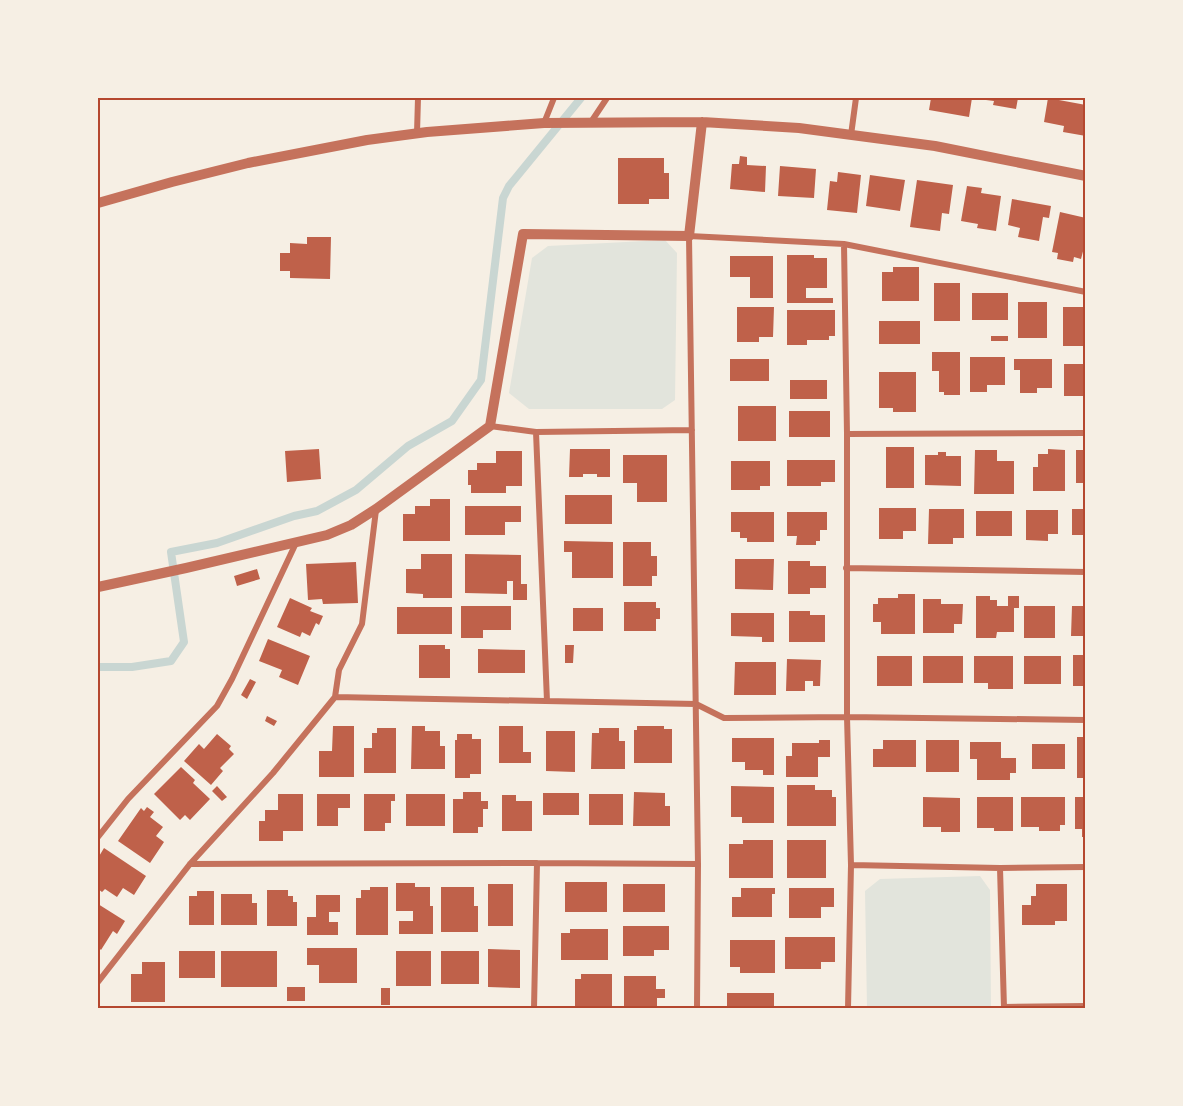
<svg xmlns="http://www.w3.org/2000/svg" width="1183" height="1106" font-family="Lato,sans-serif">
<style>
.green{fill:#e2e4dc}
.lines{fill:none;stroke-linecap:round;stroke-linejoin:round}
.stream{stroke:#c9d6d2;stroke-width:8}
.building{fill:#bf614a}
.minor{stroke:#c5725c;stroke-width:6}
.tertiary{stroke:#c5725c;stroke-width:10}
.neatline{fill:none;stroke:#b5482f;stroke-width:2}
</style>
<rect width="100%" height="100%" fill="#f6efe4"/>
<path class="green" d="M665,240L677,253L675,400L662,409H529L509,393L532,258L548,246Z
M980,876L990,890L991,1008H867L865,891L880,879Z"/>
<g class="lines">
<path class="stream" d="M98,667H132L171,661L184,642L171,552L217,543L294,516L317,511L356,490L408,446L452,421L481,380L503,198L509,186L581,98"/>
</g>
<path class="building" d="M931,98H972L969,117L929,110Z
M986,98H1018L1016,109L993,105L994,101L986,100Z
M1048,98L1086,105V136L1063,132L1064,126L1044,122Z
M740,156L747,157V165L766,166L765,192L730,189L732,164H739Z
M618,158H664V173H669V199H649V204H618Z
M780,166L816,169L814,198L778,196Z
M838,172L861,175L857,213L827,210L830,181L837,182Z
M870,175L905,180L900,211L866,206Z
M917,180L953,185L949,214L942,213L940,231L910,227Z
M967,186L982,188L981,193L1001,196L996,231L977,228L978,224L961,221Z
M1012,199L1051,206L1049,218L1043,217L1039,241L1018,237L1020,228L1008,225Z
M1060,212L1086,218V240L1081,259L1074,257L1073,262L1057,259L1058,253L1052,252Z
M307,237H331L330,279L290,278V271H280V253H290V243L307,244Z
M787,255H814V258H827V288H806V298H833V303H787Z
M730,256H773V298H750V277H730Z
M893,267H919V301H882V272H893Z
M934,283H960V321H934Z
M972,293H1008V320H972Z
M1018,302H1047V338H1018Z
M737,307H774L773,337H759V342H737Z
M1063,307H1086V346H1063Z
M787,310H835V336H829V340H807V345H787Z
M879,321H920V344H879Z
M991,336H1008V341H991Z
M932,352H960V395H944V392H939V371H932Z
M970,357H1005V385H987V392H970Z
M730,359H769V381H730Z
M1014,359H1052V388H1037V393H1020V370H1014Z
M1064,364H1086V396H1064Z
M879,372H916V412H893V408H879Z
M790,380H827V399H790Z
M738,406H776V441H738Z
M789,411H830V437H789Z
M886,447H914V488H886Z
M319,449L321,479L287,482L285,451Z
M570,449H610V477H597V474H583V477H569Z
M1048,449L1065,450V491H1033V467H1038V454H1048Z
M975,450H997V461H1014V494H974Z
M1076,450H1086V483H1076Z
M496,451H522V486H506V493H471V485H468V470H477V463H496Z
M938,452H946V456H961V486L925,485V455H938Z
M623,455H667V502H637V483H623Z
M787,460H835V482H821V486H787Z
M731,461H770V486H760V490H731Z
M565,495H612V524H565Z
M430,499H450V541H403V514H415V506H430Z
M465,506H521V522H505V535H465Z
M879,508H916V531H903V539H879Z
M929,509H964V538H953V544H928Z
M1072,509H1086V535H1072Z
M1026,510H1058V534H1048V541L1026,540Z
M976,511H1012V536H976Z
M731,512H774V542H747V538H740V532H731Z
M787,512H827V530H820V541H816V545H796L797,536H787Z
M564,541L613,542V578H572V552H564Z
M623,542H651V556H657V576H652V586H623Z
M421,554H452V598H423V594L406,593V569H421Z
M465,554L521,555V584H527V600H513V581H507V594L465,593Z
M735,559H774L773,590L735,589Z
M788,561H810V566H826V588H810V594H788Z
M356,562L358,603L323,604L322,599L308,600L306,564Z
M257,569L260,579L237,586L234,576Z
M898,594H915V634H881V622H873V604H878V598H898Z
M976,596H990V600H997V606H1008V596H1019V608H1014V632H997L996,638H976Z
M290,598L312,608L310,611L323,616L319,625L316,623L310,636L302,632L300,637L277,627Z
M923,599H941V604H963L962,624H954V633H923Z
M624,602H656V608H660V619H656V631H624Z
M461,606H511V630H483V638H461Z
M1024,606H1055V638H1024Z
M1072,606H1086V636H1071Z
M397,607H452V634H397Z
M573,608H603V631H573Z
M789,611H810V615H825V642H789Z
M731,613H774V642H762V637L731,636Z
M268,639L310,656L298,685L279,677L282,670L259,661Z
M419,645H445V649H450V678H419Z
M565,645H574L573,663H565Z
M478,649L525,650V673H478Z
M1073,655H1086V686H1073Z
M877,656H912V686H877Z
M923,656H963V683H923Z
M974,656H1013V689H988V683H974Z
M1024,656H1061V684H1024Z
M787,659L821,660L820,686H813V681H805V691H786Z
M735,662H776V695H734Z
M250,679L256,682L247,699L241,695Z
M267,716L277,721L274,726L265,721Z
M333,726H354V777H319V751H332Z
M412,726H425V731H440V746H445V769H411Z
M499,726H523V752H531V763H499Z
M637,726H664V729H672V763H634V730H637Z
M377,728H396V773H364V748H372V733H377Z
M599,728H619V741H625V769H591L592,733H599Z
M546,731H575V772L546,771Z
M217,734L231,746L229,749L234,754L220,768L223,771L211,785L184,761L199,744L204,749Z
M457,734H472V739H481V774H470V778H455V740H457Z
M1077,737H1086V778H1077Z
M732,738H774V775H763V770H745V762H732Z
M819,740H830V757H818V777H786V756H792V743H819Z
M883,740H916V767H873V749H883Z
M926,740H959V772H926Z
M970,742H1001V758H1016V773H1010V780H977V759H970Z
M1032,744H1065V769H1032Z
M181,767L195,780L193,783L210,799L190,820L185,815L180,820L154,794Z
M787,785H815V790H832V797H836V826H787Z
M217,786L227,797L222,801L212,791Z
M731,786L774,787V823H742V817H731Z
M463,792H481V801H488V809H483V827H478V833H453V799H463Z
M634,792L665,793V806H670V826H633Z
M543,793H579V815H543Z
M278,794H303V831H283V841H259V821H265V810H278Z
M317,794H350V808H338V826H317Z
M364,794H395V801H391V823H385V831H364Z
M406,794H445V826H406Z
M589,794H623V825H589Z
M502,795H516V801H532V831H502Z
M923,797L960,798V832H941V827H923Z
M977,797H1013V831H994V828H977Z
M1021,797H1065V825H1060V831H1039V827H1021Z
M1075,797H1086V837H1082V829H1075Z
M147,807L154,812L150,817L163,827L156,836L164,842L150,863L118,841L141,808L144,811Z
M743,840H773V878H729V844H743Z
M787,840H826V878H787Z
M104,848L146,876L134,895L123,888L117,897L105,889L102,892L98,889V858Z
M565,882H607V912H565Z
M396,883H415V887H430V906H433V934H399V921H413V911H396Z
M488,884H513V926H488Z
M623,884H665V912H623Z
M1036,884H1067V921H1055V925H1022V905H1031V896H1036Z
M1083,886H1086V919H1083Z
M370,887H388V935H356V898H361V890H370Z
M441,887H474V906H478V932H441Z
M741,888H775V894H772V917H732V897H741Z
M789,888H834V907H821V918H789Z
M267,890H288V896H293V902H297V926H267Z
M197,891H214V925H189V896H197Z
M221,894H252V903H257V925H221Z
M316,895H340V912H329V922H338V935H307V917H316Z
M98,904L125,921L117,934L113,931L101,950L98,947Z
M623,926H669V950H654V956H623Z
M570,929H608V960H561V933H570Z
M785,937H835V962H821V969H785Z
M730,940H775V973H740V967H730Z
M307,948H357V983H319V965H307Z
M488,949L520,950V988L488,987Z
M179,951H215V978H179Z
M221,951H277V987H221Z
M396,951H431V986H396Z
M441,951H479V984H441Z
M142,962H165V1002H131V974H142Z
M581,974H612V1007H575V979H581Z
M624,976H656V989H665V998H657V1008H624Z
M287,987H305V1001H287Z
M381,988H390V1005H381Z
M727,993H774V1008H727Z"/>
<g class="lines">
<path class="minor" d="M591,122L607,98
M544,123L554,98
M417,133L418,98
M851,135L856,98
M844,244L847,434V717L851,865L848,1008
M490,426L536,432L692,430
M536,432L547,701
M847,434L1086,433
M846,568L1086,572
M335,697L696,704L724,718L847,717L1086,720
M98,837L128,799L217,706L232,679L296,543
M190,864L537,863L698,864
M851,865L1000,868L1086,867
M1000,868L1004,1008
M98,982L190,864L273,773L335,697L339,670L362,624L376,510
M1004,1007L1086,1006
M534,1008L537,863
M697,1008L698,864L689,236L844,244L1086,292"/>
<path class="tertiary" d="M98,203L172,182L248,163L367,140L427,132L544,123L702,122L799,128L935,146L1086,176
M98,587L186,568L327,535L351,525L376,509L490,426L523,234L689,236L702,122"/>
</g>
<rect width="1183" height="1106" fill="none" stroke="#f6efe4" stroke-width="198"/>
<rect x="99" y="99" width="985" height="908" class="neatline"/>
</svg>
